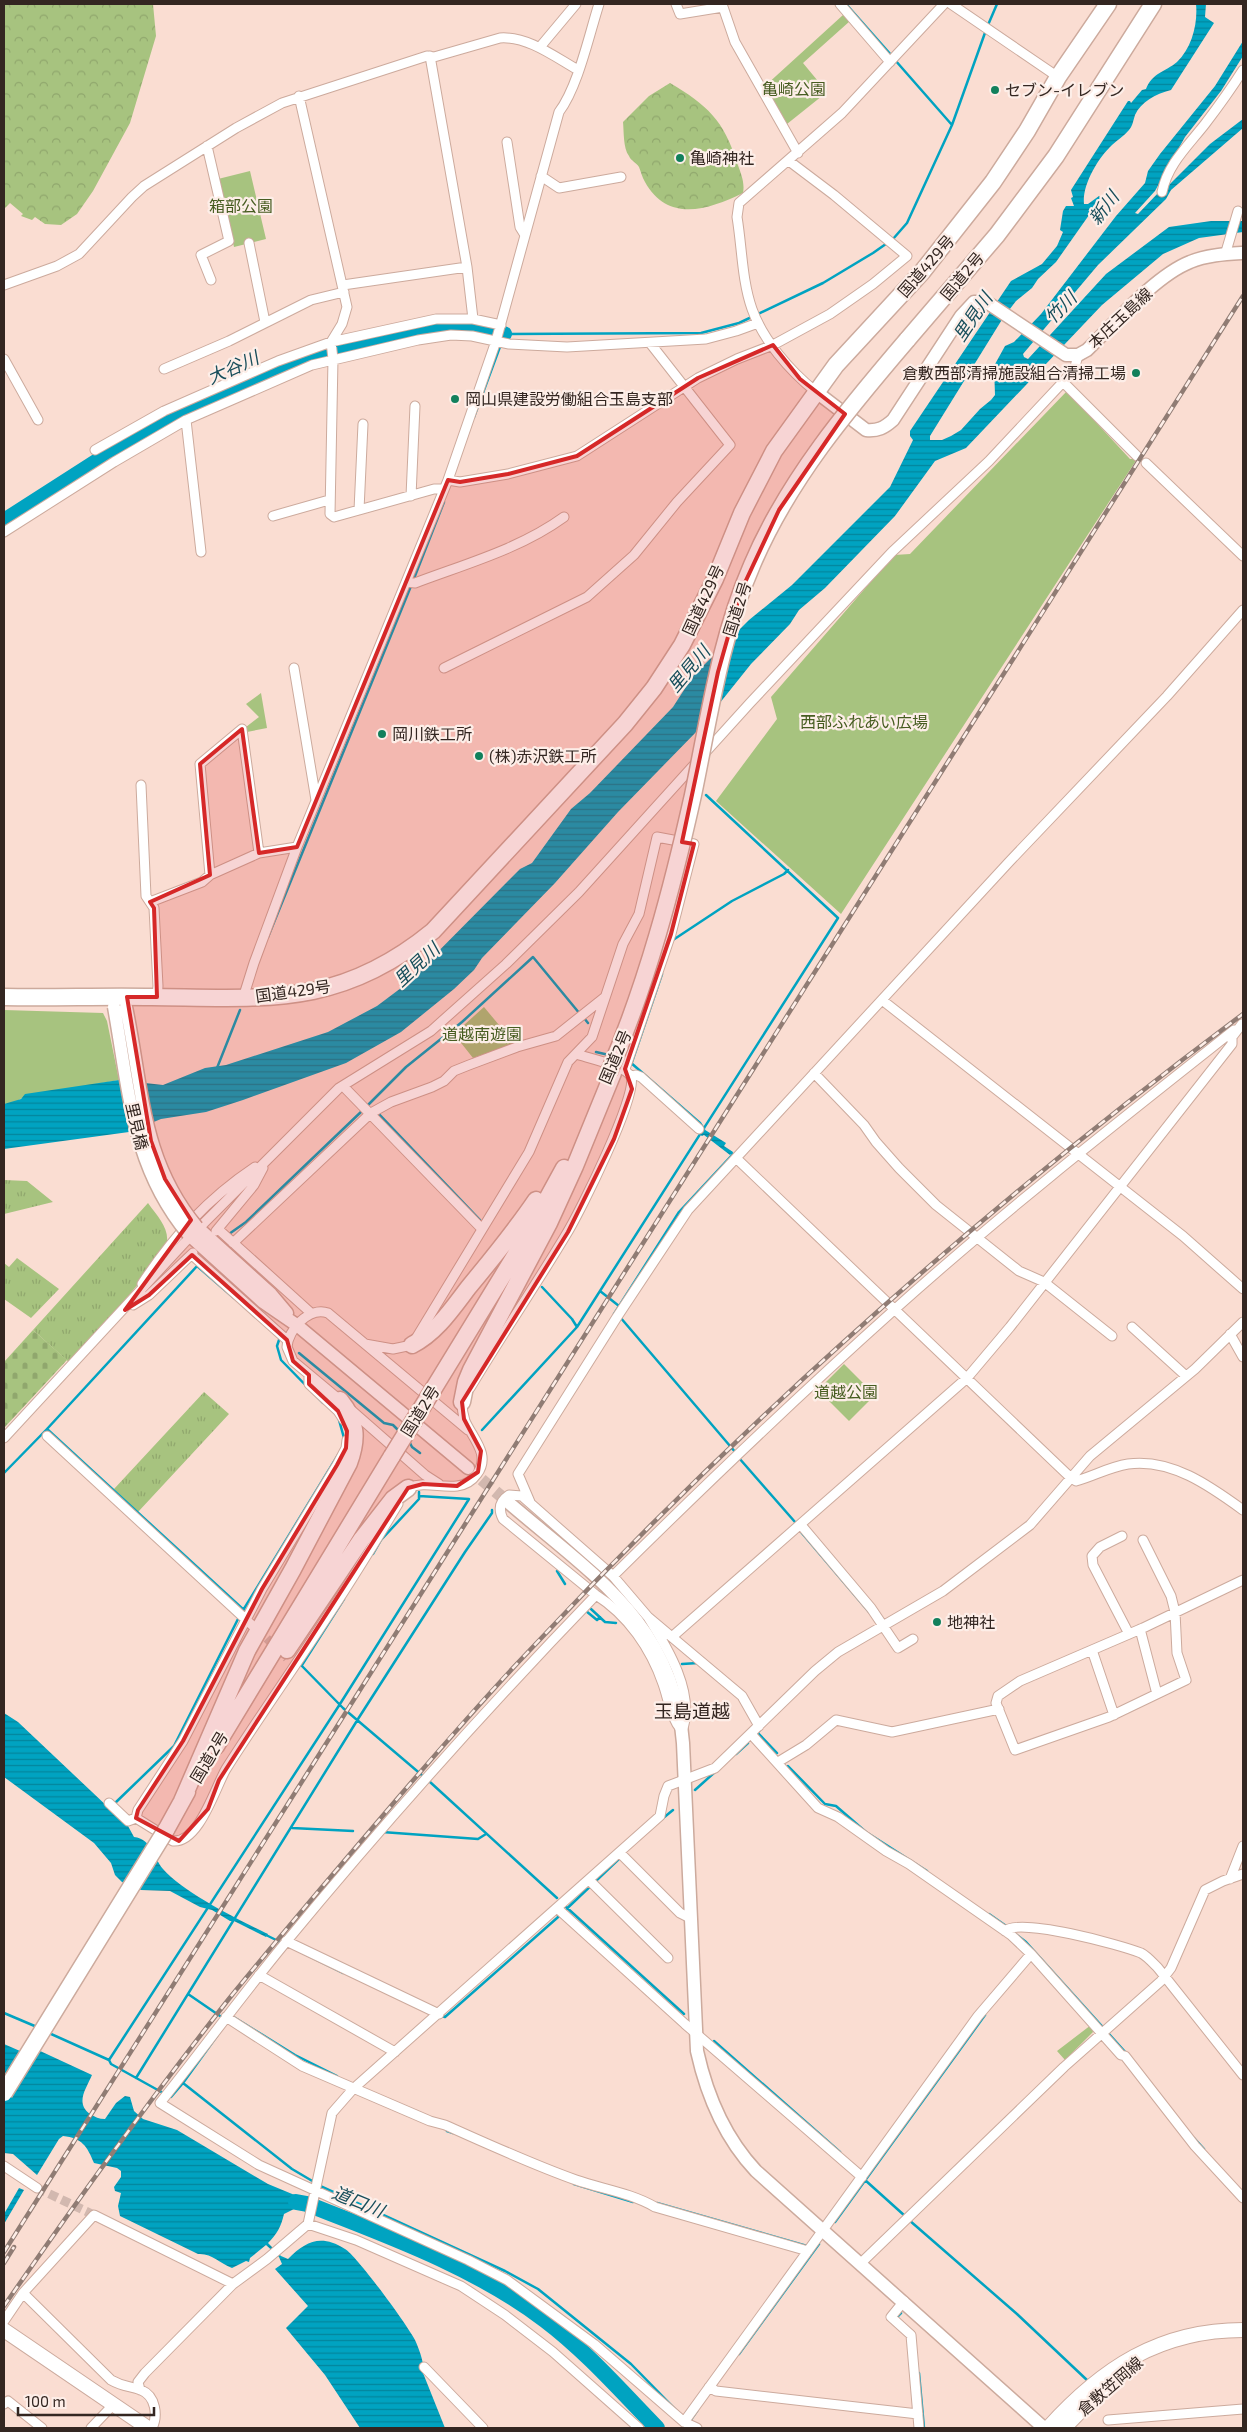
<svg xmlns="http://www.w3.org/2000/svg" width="1247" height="2432" font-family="'Exo 2','Noto Sans JP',sans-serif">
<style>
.grass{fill:url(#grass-tufts)}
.forest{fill:url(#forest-crowns)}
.cemetery{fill:url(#cemetery-stones)}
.park{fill:#a7c37f}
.water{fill:url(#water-rules)}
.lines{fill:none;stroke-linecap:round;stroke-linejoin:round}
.stream{stroke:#00a3c1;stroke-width:2.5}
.river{stroke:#00a3c1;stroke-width:16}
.street-tunnel{stroke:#d2b8af;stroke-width:9;stroke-dasharray:9 4.5;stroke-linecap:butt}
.secondary-tunnel{stroke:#d2b8af;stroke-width:12;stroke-dasharray:12 6;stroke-linecap:butt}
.street-casing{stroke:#ccaa9d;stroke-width:11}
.secondary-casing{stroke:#ccaa9d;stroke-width:15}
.primary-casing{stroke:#ccaa9d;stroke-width:16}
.highway-casing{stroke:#ccaa9d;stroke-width:19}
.street{stroke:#fff;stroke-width:9}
.secondary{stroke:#fff;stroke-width:12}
.primary{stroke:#fff;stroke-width:14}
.highway{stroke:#fff;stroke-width:16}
.rail-casing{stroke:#907c74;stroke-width:4.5}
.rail{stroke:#fdeee8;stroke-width:2.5;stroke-dasharray:8;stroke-linecap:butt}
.secondary-bridge-casing{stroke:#ccaa9d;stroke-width:15;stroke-linecap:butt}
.highway-bridge-casing{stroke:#ccaa9d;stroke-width:19;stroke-linecap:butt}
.secondary-bridge{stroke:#fff;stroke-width:12}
.highway-bridge{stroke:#fff;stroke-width:16}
.marked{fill:#d62828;fill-opacity:0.2;stroke:#d62828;stroke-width:4;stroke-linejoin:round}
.poi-dot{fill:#12805c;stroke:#fdeee8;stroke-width:2}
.labels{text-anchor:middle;stroke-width:4.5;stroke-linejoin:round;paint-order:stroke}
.park-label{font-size:16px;fill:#475d21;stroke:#fdeee8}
.poi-label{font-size:16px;fill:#332621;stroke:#fdeee8;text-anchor:start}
.street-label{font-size:16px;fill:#332621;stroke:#fdeee8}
.water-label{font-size:18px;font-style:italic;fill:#184e5b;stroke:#fdeee8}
.quarter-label{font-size:19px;fill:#332621;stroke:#fdeee8}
</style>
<defs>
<pattern id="grass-tufts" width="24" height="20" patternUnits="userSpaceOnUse" patternTransform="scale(1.25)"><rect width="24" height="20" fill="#a7c37f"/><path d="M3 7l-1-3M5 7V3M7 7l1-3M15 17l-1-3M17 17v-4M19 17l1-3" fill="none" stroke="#90a76d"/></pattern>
<pattern id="forest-crowns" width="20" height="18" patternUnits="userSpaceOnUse" patternTransform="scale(1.25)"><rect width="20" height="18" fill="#a7c37f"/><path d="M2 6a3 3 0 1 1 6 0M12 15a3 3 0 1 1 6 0" fill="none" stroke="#90a76d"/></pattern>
<pattern id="cemetery-stones" width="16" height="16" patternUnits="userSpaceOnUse" patternTransform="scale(1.25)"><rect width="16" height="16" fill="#a7c37f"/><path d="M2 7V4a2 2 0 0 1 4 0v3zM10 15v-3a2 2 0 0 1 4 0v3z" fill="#90a76d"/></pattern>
<pattern id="water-rules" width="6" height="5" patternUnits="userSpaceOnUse" patternTransform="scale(1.25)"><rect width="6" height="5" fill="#00a3c1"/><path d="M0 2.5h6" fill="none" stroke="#03859c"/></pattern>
</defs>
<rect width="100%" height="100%" fill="#faddd2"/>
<path class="grass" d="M4,1180L27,1181L53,1202L4,1214Z
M148,1203C157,1216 169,1227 167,1243C165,1257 84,1347 70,1363L33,1330Z
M17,1258L59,1289L31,1318L4,1299V1263L9,1267Z
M204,1392L229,1414L138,1512L114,1489Z"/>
<path class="forest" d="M4,4H153L156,36L130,123L93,191L77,214L61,225L45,224L35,217L32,220L21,216L23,214L10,203L5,208L4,206Z
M670,83C707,105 724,120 737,163C741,173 745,183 743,193C708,210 668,223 645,182C642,177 641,172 639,167C636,162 631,161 629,156C623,148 624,132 623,122L649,96Z"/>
<path class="cemetery" d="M33,1330L67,1360L4,1428V1362Z"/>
<path class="park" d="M843,15L850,21L803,63L827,92L787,124L765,86Z
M250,171L266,239L234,247L218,179Z
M1067,391L1130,459H1137L841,914L716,801L777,719L771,697L894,555L910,554Z
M261,693L267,728L247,732L246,727L259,717L246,704Z
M484,1007L514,1043L473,1058L454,1034Z
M4,1010L103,1013L107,1021L119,1080L24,1097L13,1103L4,1104Z
M844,1364L875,1395L849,1421L818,1390Z
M1091,2025L1093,2032L1065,2060L1057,2051Z"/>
<path class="water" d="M1196,4H1206L1205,17L1214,23L1171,90C1155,94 1141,102 1135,115C1133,121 1133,125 1129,130C1124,136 1117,140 1112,145C1098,158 1082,185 1084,204H1088L1099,196L1101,198L1056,262L1038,279L1032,288L1016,301L1003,318L930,436V440H942L951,436L961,430L980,409L991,400L995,395L994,366L1005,346L1014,342L1041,314L1116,216L1145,183L1148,171L1160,154L1215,86L1243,41V56L1221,91L1185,137L1155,191L1135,213L1138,214L1158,193L1168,186L1210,144L1243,119V128L1171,190L1166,199L1098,265L1023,354L1024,357L1028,359L1106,274L1169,227L1211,221H1243V232L1199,238L1163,254L1102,305L966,448L935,461L895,516L825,588L799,610L790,624L751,664L699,729L618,812L555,883L482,958L474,970L454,989L401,1032L346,1063L243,1100L206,1112L161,1119L129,1132L4,1149V1104L21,1099L25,1094L119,1080L163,1085L205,1068L226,1065L328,1032L377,1006L405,985L520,869L532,863L571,809L590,793L673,707L693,676L749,620L792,585L890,487L913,440L910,436V431L1011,281L1042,264L1057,246L1063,232L1060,230L1063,211L1066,206H1074L1071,198L1073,197L1071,190L1128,101H1130L1131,103L1142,90L1146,89C1152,73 1165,72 1177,62C1192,48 1198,23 1196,4Z
M702,1128L726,1143L724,1146L733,1152L730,1155L704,1135L702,1136L699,1134Z
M4,1713L18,1722L128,1826L134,1837C152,1839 153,1857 163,1869C184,1893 239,1920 268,1934L266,1937L234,1921H230L212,1910L200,1907L170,1891L141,1890L122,1882L115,1875L111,1863L94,1843L4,1777Z
M4,2044L20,2051L38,2050L92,2075C86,2089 75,2103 90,2114C95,2117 99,2119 105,2119L116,2103L125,2096L130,2097L134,2111L143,2119L177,2130L268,2184L297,2196L309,2197L307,2210L296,2208L284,2214C281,2227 277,2234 268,2243L281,2256L288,2259C306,2241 321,2234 345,2249C357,2256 408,2326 415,2340C419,2349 425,2364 423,2373L445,2428H360L325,2375L286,2328L308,2306L275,2269L282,2264L279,2257L266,2245L250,2258L249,2262L246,2261L232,2268C219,2263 212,2253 198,2254L120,2216L118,2206L121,2193L115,2191L114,2187L121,2177V2171L117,2168L94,2163C87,2146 82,2138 63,2136L59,2139L37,2175L13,2154L4,2153Z
M19,2188L24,2190L4,2224V2214Z"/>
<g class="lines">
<path class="stream" d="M846,4L892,56
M988,25L997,4
M895,60L952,125
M503,339L504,334L701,333L739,323L823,283L873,253L893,239L907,223L952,125L986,30
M474,417L501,344
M413,581L444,502
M268,937L411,586
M673,940L732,901L784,874L788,870
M584,1018L588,1023
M596,1052L609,1055
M630,1062L700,1123L704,1129
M632,1062L662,974
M217,1068L240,1010
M367,1106L406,1067L462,1022L533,957L580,1014
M378,1113L480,1220
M229,1234L246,1222L363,1110
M198,1265L47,1429L245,1611
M197,1266L234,1298
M542,1287L572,1319L577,1327
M600,1291L619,1306
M614,1314L679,1212L733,1154L730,1152
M620,1317L736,1453
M280,1337L277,1346L281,1360L323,1403
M299,1353L384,1423L393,1425L400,1432
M339,1420L344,1438
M482,1430L577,1327L838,918L706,795
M408,1439L412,1447L420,1453
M739,1458L795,1522
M4,1473L47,1429
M801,1532L869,1612
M373,1554L381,1540L419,1499V1492
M557,1571L565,1584
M591,1609L605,1622L616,1623
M586,1611L597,1620L600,1617
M242,1612L338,1455
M300,1664L343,1708L430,1782L557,1898
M682,1664L698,1663
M302,1665L344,1599
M758,1733L777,1753
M757,1734L764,1724
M736,1754L748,1743
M788,1766L825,1804L836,1806L866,1832L927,1871
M695,1790L715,1772
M113,1805L174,1746L239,1617
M662,1819L673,1810
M292,1828L353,1831
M382,1832L478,1839L486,1834
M565,1906L684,2014
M989,1914L1009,1928
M1013,1932L1026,1942L1127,2054
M266,1935L343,1973
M188,1994L223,2018
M4,2013L37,2027
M232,2016L295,2055L337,2076
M442,2016L445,2017L557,1918L621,1857
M49,2033L109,2060L111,2064L165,2094
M714,2041L840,2152
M109,2060L340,1704L469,1499L419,1496
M136,2078L358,1719L465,1552L492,1513V1510
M183,2083L217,2036
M169,2096L171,2097L183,2083L292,2169L314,2182
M447,2131L453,2133
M1194,2138L1204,2149
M865,2180L905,2216
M574,2184L633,2202
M318,2185L505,2271L538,2289L631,2364L676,2410
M657,2203L807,2246
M909,2220L1017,2314L1088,2381
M835,2222L985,2015
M896,2318L901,2313
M739,2354L819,2244
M919,2373L924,2428
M688,2419L690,2421L697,2411"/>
<path class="river" d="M4,521L121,446L214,398L289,365L333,350L438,327H470L504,334
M296,2202L307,2204C389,2236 473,2266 545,2320C586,2351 621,2391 657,2428"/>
<path class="street-tunnel" d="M257,1629L287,1658
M37,2188L94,2215"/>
<path class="secondary-tunnel" d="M468,1468L509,1503"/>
<g class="street-casing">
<path id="street" d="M676,4L680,14L723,7L735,42L798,153
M840,4L890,62
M951,4L1058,77
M540,47L576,4
M430,56L467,267L473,319L501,325
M299,96L347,307L342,324L331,342L333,359L330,514L334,517L434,489H444
M507,142L520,227L525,235
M207,146L229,241L201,255L211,280
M541,176L559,188L621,177
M1162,192C1168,164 1187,147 1205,124C1218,107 1231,89 1243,70
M249,243L265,322
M1225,255L1238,211
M4,285L57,266L79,254L132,197L144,186L236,128L282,103L427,56L434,57L500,38C528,36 555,57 578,70
M343,285L467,267
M4,359L38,420
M164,369L229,341L311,300L344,292
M1063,382L1137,456
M815,391C790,371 763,340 752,309C742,281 742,247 737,217L739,203L842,113L944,4
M186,420L201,552
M95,450L164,411L278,361L331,342L436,319H473
M1146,463L1243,556
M448,480L460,482L508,474L577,456L698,378L737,359L773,345L830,314L873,284L907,256L834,195L789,161
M411,496L415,406
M359,510L363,424
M273,516L329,500
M4,532L114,462L186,420L312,365L418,340L451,335L472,336L509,344L567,347L706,339L736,331L758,323
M406,582L415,583C465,564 520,549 564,517
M294,668L316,800
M444,668L587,597L634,555L677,502L730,445L650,343
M141,785L146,896L150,902
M210,875L200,764L242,729L259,853
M157,997L158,986L154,908L150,902L202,882L210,875L259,853L297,847L448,480L496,341L559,112C578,87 589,35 599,4
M243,998L254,963L297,847
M882,1000L1183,1236L1243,1289
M814,1073L864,1125L876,1142L899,1168L936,1205L1019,1271L1044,1282L1112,1336
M631,1077L636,1075L641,1077L699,1129
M343,1086L482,1229
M736,1158L1070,1477L1076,1481C1094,1476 1109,1467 1128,1464C1171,1458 1210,1486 1243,1510
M218,1229L311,1313
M216,1231L254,1185L263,1168
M233,1243L371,1113L391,1102L432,1087L444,1081L454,1071L469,1065L517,1047L556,1036L605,997
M192,1255L287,1340
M142,1284C173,1237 207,1199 255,1167
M133,1305L149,1295L193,1253
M1132,1327L1186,1376
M1230,1334L1243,1357
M365,1344L393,1349L412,1345L529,1152L568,1062L592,1037L623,944L639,914L657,837L694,844L671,934L625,1069
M309,1375V1384L338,1411L344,1420
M470,1388C501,1336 536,1285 567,1233C580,1212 638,1095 631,1077C627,1066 588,1058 576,1054
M341,1401L293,1361L287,1347C288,1330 309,1306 328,1313L468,1430
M351,1410L425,1475L439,1484
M47,1436L254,1627
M4,1438L186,1241L339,1088L431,1031L506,964L579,892L750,703L892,552L989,461L1063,382L1075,367L1078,355
M405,1491L408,1488C425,1481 440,1488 457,1486C466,1485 472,1481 477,1474C491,1455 473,1439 465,1421C463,1415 462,1409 462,1402L464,1399
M530,1502L518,1474L617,1317L688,1210L1009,862L1167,696L1243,610
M801,1525L871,1608L898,1648L913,1639
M1122,1536L1100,1547L1092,1556L1093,1565L1129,1634
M1143,1540L1171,1596L1175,1612L1177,1653L1186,1680L1109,1717L1015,1750L996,1703L998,1696L1020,1681L1143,1628L1243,1580
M613,1576C705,1485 798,1396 894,1310C1003,1212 1119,1121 1234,1030
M596,1595C488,1707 385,1822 286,1942C243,1994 203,2049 160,2103L259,2165L468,2260L507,2280L594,2344L684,2422L697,2428
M648,1617C667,1647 696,1694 682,1731C670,1717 669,1701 663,1684C651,1649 628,1615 596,1595L503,1519C498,1509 500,1501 509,1495L522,1496L613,1576L648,1617L742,1696L759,1726
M1140,1629L1157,1694
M673,1636L967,1378L1010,1327L1232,1044V1037L1242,1024
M1092,1650L1114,1715
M751,1734L818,1808L838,1817L886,1851L909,1864L1011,1935L1031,1954L1121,2055L1125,2056L1195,2146L1243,2198
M778,1762L806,1745L836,1720L892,1732L999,1709
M109,1803L128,1821L136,1818L138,1810L183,1741L262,1589L337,1465L346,1448L347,1440
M136,1818L173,1841C199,1843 215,1788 226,1769C259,1717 294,1668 327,1617C352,1580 375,1542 398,1504
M620,1853L680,1913L690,1918
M1230,1879L1243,1846
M589,1880L668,1958
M558,1909L685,2024L862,2177
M1005,1931C1019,1917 1121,1945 1141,1953C1147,1956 1153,1963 1158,1968L1243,2075
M286,1941L439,2014
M259,1975L395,2052
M226,2017L302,2066L430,2121L445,2125C488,2144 531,2164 576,2180C602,2189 631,2193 655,2207L808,2251
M4,2166L37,2188
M308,2224L356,2240L461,2286L505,2315L553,2352L639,2428
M861,2263L1064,2067L1161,1981L1171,1968L1205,1890L1223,1881L1243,1874
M23,2293L111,2380C125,2388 129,2385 141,2390C156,2396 158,2416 152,2428
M904,2301L891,2317L911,2335L919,2428
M4,2321L23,2293L94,2215L233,2284
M424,2367L483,2428
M709,2387L716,2391L918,2414
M140,2390L138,2382L145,2373L233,2284L267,2259L308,2224L332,2113L353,2089L660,1816L664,1796L668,1786L715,1768L815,1671L838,1652L943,1591L1030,1525L1090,1456L1195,1369L1243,1322
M4,2404L8,2401L42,2428
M1108,2420L1243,2409
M684,2422L978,2016L1031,1954
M91,2428L113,2405"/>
</g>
<g class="secondary-casing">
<path id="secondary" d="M815,391L866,430C878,431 884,428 893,420L961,316L974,302H985L991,305L1066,355H1078L1087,350C1115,323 1155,276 1190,262C1206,255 1226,254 1243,253
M197,1227L271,1294L287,1313
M188,1234L263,1302L298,1326L468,1468
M509,1503C593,1575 674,1624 683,1743L697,2051C707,2096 724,2137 756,2171L1044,2428"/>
</g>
<g class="primary-casing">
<path id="primary" d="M4,2330L148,2428
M1048,2428C1102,2368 1160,2330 1243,2330
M1064,2428L1104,2387"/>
</g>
<g class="highway-casing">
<path id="highway" d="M907,340L997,235L1056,156L1153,4
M4,997C53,998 103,996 152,997C266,998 339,1008 433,931L625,724L654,688L682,645L715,579L742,513L774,451L836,365L922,272L993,182L1027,131L1058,77L1108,4
M412,1345C436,1333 452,1309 468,1288C492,1259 515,1231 536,1200
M434,1388L524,1241L564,1168
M462,1402L466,1382L471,1370L549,1223L575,1166L613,1073
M287,1650L361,1540L393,1499L408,1488
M216,1746L392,1456
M182,1801L247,1651L293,1569L349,1463C358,1439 357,1421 340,1400
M166,1830L187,1792"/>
</g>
<use href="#street" class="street"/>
<use href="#secondary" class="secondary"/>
<use href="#primary" class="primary"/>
<use href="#highway" class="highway"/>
<g class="rail-casing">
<path id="rail" d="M4,2252L1243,296
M4,2263L14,2247
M4,2306C76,2202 150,2099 228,2000C283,1932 340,1866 397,1799C440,1749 483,1699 529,1651C747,1418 987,1205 1243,1014"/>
</g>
<use href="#rail" class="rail"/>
<g class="secondary-bridge-casing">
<path id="secondary-bridge" d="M114,1007C129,1090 132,1167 188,1234
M126,1007C143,1088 141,1160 197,1227"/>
</g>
<g class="highway-bridge-casing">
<path id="highway-bridge" d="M609,1072C647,983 672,889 693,795C709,718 720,638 752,565C788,480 848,409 907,340
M392,1456L434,1388
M4,2093L166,1830"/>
</g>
<use href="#secondary-bridge" class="secondary-bridge"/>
<use href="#highway-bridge" class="highway-bridge"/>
</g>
<path class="marked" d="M773,345L800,379L845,414L779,510L741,591L718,672L682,842L694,844L671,934L625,1069L632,1089L614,1139L568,1232L462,1402L464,1419L481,1451L478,1472L457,1486L423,1484L408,1488L219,1780L208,1809L179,1841L136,1818L138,1810L183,1741L262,1589L337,1465L346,1448L347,1431L338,1411L309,1384V1375L293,1361L287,1340L192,1255L149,1295L125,1310L191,1220L165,1179L151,1141L127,997H157L154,908L150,902L210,875L200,764L242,729L259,853L297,847L448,480L460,482L508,474L577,456L698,378Z"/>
<g class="poi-dot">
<circle cx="995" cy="90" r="5"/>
<circle cx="680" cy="158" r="5"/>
<circle cx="1136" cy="373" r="5"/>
<circle cx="455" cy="399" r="5"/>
<circle cx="382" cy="734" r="5"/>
<circle cx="479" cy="756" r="5"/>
<circle cx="937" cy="1622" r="5"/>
</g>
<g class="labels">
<g class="park-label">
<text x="794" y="95">亀崎公園</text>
<text x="241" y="212">箱部公園</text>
<text x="864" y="728">西部ふれあい広場</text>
<text x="482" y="1040">道越南遊園</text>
<text x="846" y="1398">道越公園</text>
</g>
<g class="poi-label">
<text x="1005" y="96">セブン-イレブン</text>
<text x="690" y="164">亀崎神社</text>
<text x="1126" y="379" text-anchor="end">倉敷西部清掃施設組合清掃工場</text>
<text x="465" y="405">岡山県建設労働組合玉島支部</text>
<text x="392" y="740">岡川鉄工所</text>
<text x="489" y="762">(株)赤沢鉄工所</text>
<text x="947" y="1628">地神社</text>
</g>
<g class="street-label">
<text transform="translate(926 266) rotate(-49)" y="6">国道429号</text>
<text transform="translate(962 276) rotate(-50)" y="6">国道2号</text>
<text transform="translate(1120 318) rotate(-43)" y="6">本庄玉島線</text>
<text transform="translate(703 600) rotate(-65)" y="6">国道429号</text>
<text transform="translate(737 609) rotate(-72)" y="6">国道2号</text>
<text transform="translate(293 991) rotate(-8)" y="6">国道429号</text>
<text transform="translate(615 1057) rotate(-67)" y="6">国道2号</text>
<text transform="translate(137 1126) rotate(77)" y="6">里見橋</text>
<text transform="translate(420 1411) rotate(-58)" y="6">国道2号</text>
<text transform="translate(209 1757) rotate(-59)" y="6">国道2号</text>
<text transform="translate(1110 2386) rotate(-41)" y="6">倉敷笠岡線</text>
</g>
<g class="water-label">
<text transform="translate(1104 208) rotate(-52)" y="6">新川</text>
<text transform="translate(1061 308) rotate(-46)" y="6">竹川</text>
<text transform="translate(973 317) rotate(-56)" y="6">里見川</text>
<text transform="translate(233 368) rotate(-24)" y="6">大谷川</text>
<text transform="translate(689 669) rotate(-50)" y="6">里見川</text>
<text transform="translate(417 965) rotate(-43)" y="6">里見川</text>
<text transform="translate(358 2202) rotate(22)" y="6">道口川</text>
</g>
<g class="quarter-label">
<text x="692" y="1718">玉島道越</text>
</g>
</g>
<rect width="1247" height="2432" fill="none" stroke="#332621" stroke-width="10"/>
<path d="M18 2407v8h136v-8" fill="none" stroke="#332621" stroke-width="2.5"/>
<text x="25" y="2407" font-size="15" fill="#332621" stroke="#fdeee8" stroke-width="4" paint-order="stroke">100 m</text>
</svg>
